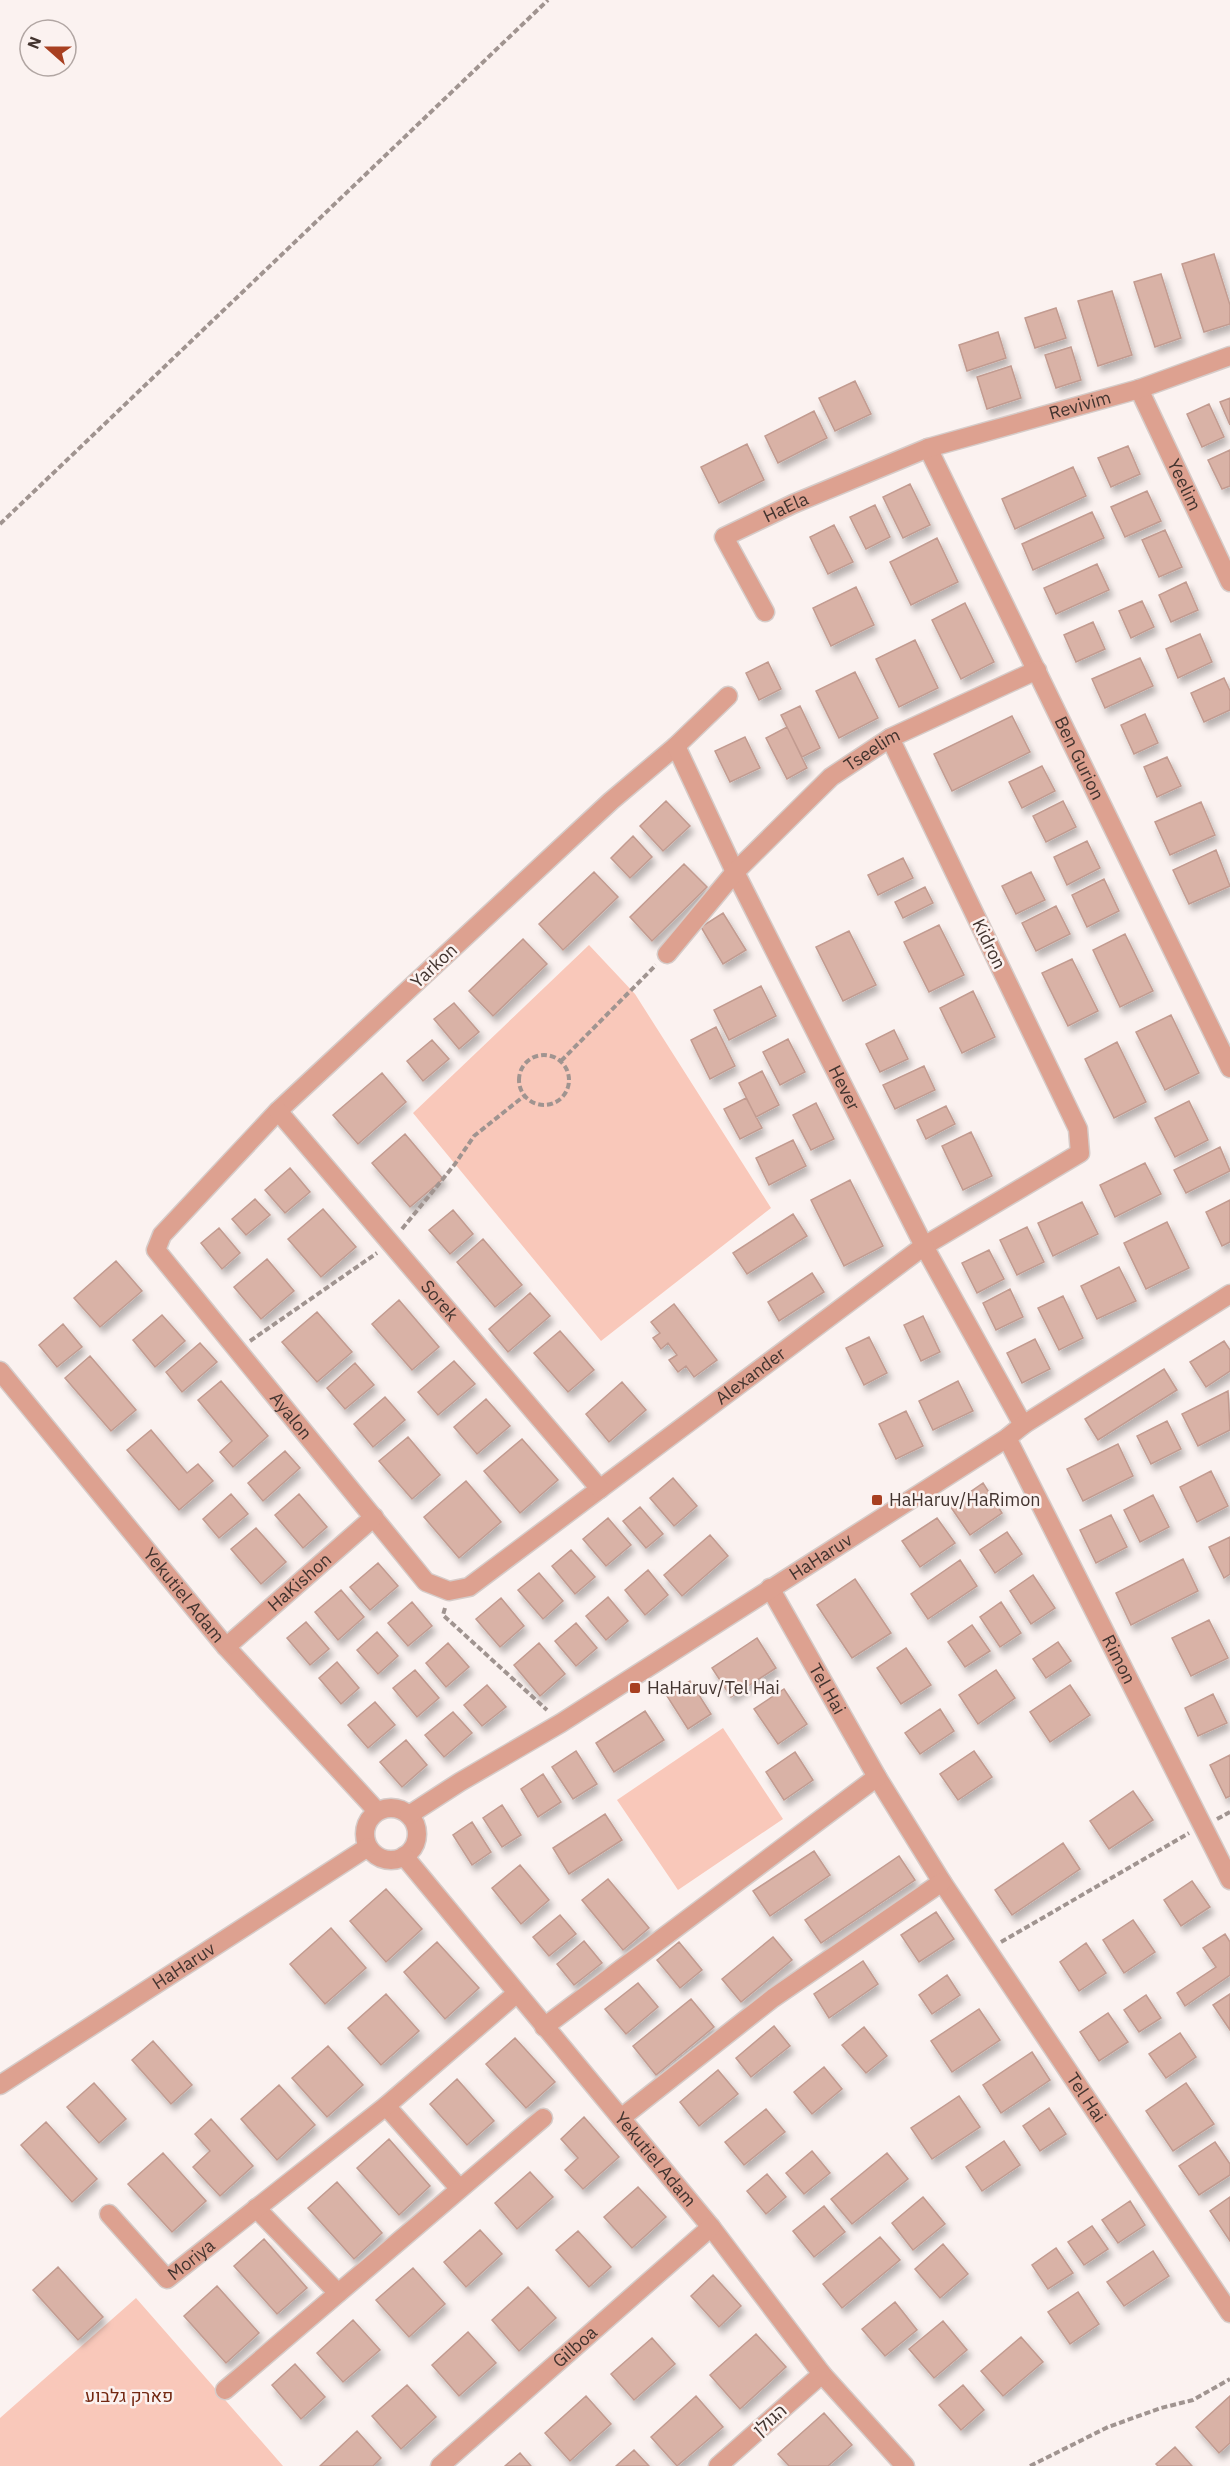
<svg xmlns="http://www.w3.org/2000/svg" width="1230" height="2466" font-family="'IBM Plex Sans',Heebo,sans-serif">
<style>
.green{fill:#f9c8ba}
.building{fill:#d9b2a6;stroke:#c29b90;stroke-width:1.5;filter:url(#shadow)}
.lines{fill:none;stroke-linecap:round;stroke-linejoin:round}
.minor-casing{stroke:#d6ccc9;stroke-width:21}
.path{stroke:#a09490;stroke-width:4;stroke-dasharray:6 3;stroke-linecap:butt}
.minor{stroke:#dda190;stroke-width:18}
.poi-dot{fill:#a84021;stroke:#fbf2f0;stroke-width:2}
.labels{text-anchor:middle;stroke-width:5;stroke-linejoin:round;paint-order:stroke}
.street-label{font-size:18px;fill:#43342f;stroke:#fbf2f0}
.poi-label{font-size:18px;fill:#43342f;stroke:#fbf2f0;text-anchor:start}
.park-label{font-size:18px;fill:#732812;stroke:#fbf2f0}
</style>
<defs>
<filter id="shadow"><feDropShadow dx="3.5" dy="6" stdDeviation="3" flood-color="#0004"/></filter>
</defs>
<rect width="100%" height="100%" fill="#fbf2f0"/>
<path class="green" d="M589,945L635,994L771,1208L601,1341L413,1113Z
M723,1728L783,1819L678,1890L617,1800Z
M136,2298L283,2466H0V2418Z"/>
<path class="building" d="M1214,254L1230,305V324L1204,332L1182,264Z
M1161,274L1181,338L1155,347L1134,282Z
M1112,291L1132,355L1098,366L1078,301Z
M1056,308L1066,338L1035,348L1025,318Z
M998,332L1006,358L967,371L959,345Z
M1071,347L1081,380L1056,388L1045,355Z
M1011,366L1021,398L987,409L977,377Z
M855,381L871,414L835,431L819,398Z
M1230,398V425L1220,402Z
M1209,404L1224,437L1202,447L1187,414Z
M814,411L827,438L778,463L765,436Z
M747,444L764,480L719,503L701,467Z
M1128,446L1140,474L1111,487L1098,458Z
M1230,450V486L1222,489L1208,460Z
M1073,467L1086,496L1015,529L1002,499Z
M910,484L930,525L903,538L883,497Z
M1147,491L1161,521L1125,537L1111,507Z
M875,505L890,537L866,549L850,517Z
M1092,512L1104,538L1033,570L1022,544Z
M834,525L853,562L828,574L810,537Z
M1165,530L1182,567L1159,577L1142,540Z
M937,538L958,582L911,605L890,562Z
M1097,564L1109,590L1056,614L1044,588Z
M1186,582L1198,610L1171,622L1159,595Z
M856,587L874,625L831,646L813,608Z
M1142,601L1154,627L1131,638L1119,611Z
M965,603L994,662L961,679L932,620Z
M1093,622L1105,649L1076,662L1064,635Z
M1200,634L1212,662L1178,678L1166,649Z
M915,640L938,688L899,707L876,659Z
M1140,658L1153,686L1105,708L1092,679Z
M768,662L781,689L759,700L746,673Z
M855,672L878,718L839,738L816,691Z
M1224,678L1230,691V710L1204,722L1191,693Z
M800,706L820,748L802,757L781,715Z
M1145,714L1158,743L1134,754L1121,725Z
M1012,716L1030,752L952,791L934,754Z
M787,727L807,768L787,779L766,738Z
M745,737L760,768L730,782L715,751Z
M1167,757L1181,786L1157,797L1144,767Z
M1042,766L1055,791L1022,808L1009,782Z
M666,801L690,826L663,851L640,826Z
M1063,801L1076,827L1046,842L1033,816Z
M1201,802L1215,835L1170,855L1155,822Z
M633,836L652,857L630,878L611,858Z
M1087,841L1100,868L1067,885L1054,857Z
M1216,850L1230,886L1189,904L1173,870Z
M903,858L913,878L878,895L868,875Z
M684,864L707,887L652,941L630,917Z
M594,872L618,897L563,950L539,924Z
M1031,872L1045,900L1016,914L1002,886Z
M1104,879L1119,911L1087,927L1072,895Z
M925,887L933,903L903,918L895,902Z
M1056,906L1070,934L1036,951L1022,923Z
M723,913L746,950L723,964L701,927Z
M939,925L964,975L929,992L904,942Z
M849,931L876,985L843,1001L816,947Z
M1125,934L1153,991L1120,1007L1093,950Z
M523,939L547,964L493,1016L469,991Z
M1072,959L1098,1011L1068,1026L1042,973Z
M761,986L776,1016L729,1040L714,1010Z
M973,991L995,1037L962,1053L940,1008Z
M454,1003L479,1032L459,1049L434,1019Z
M1171,1015L1199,1073L1165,1090L1136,1032Z
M716,1027L735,1066L710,1079L691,1040Z
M894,1030L908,1059L880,1072L866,1044Z
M788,1039L805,1072L780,1085L763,1052Z
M432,1040L449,1059L423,1081L407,1061Z
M1117,1042L1146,1102L1114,1118L1085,1059Z
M924,1066L935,1090L895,1109L883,1085Z
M762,1071L779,1105L756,1117L739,1083Z
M382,1073L406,1102L358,1144L333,1115Z
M746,1098L762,1128L740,1139L724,1109Z
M1189,1101L1208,1140L1175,1157L1155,1118Z
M816,1103L834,1139L811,1150L793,1115Z
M946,1106L955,1124L926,1139L917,1120Z
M971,1132L992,1176L963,1190L942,1146Z
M405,1134L443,1179L410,1207L372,1163Z
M793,1140L806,1166L769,1185L756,1158Z
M1220,1147L1230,1171L1186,1193L1174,1170Z
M1145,1163L1161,1194L1115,1217L1100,1185Z
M290,1168L310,1192L285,1213L265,1190Z
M850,1180L883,1246L844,1266L811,1200Z
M255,1199L270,1215L246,1235L232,1219Z
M1230,1200V1242L1222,1246L1206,1212Z
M1082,1202L1098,1234L1053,1256L1038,1223Z
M323,1209L356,1247L321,1277L288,1239Z
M453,1210L473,1234L450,1254L429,1230Z
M793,1214L807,1236L747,1274L733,1253Z
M1167,1222L1189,1268L1146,1289L1124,1243Z
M1027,1227L1044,1262L1017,1275L1000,1240Z
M219,1228L240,1253L222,1269L201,1243Z
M483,1239L522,1285L495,1307L457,1262Z
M989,1250L1004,1279L977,1293L962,1263Z
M267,1259L294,1291L261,1319L234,1287Z
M116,1261L142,1291L100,1327L74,1298Z
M1119,1267L1136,1301L1097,1319L1081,1286Z
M812,1273L824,1292L779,1321L768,1302Z
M1010,1289L1023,1317L996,1330L983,1303Z
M530,1293L550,1316L508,1352L489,1329Z
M1063,1296L1083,1338L1059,1350L1038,1308Z
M399,1300L439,1347L412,1370L372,1324Z
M674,1304L717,1360L694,1377L686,1366L678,1372L669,1360L677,1355L668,1343L661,1349L653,1338L660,1333L651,1322Z
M317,1312L352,1352L317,1382L282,1342Z
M162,1315L185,1341L155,1367L133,1340Z
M923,1316L940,1352L921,1361L904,1325Z
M63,1324L82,1347L57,1367L39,1345Z
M560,1331L594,1370L568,1392L534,1353Z
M869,1337L887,1373L864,1385L846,1348Z
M1035,1339L1050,1369L1022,1383L1007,1353Z
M1224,1341L1230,1350V1371L1206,1387L1190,1362Z
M200,1343L217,1362L182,1392L166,1372Z
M90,1356L136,1410L111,1431L65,1378Z
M454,1361L475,1384L438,1415L418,1392Z
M355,1363L374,1385L345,1409L327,1388Z
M1164,1369L1177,1390L1098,1440L1085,1419Z
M221,1381L268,1436L233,1467L220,1452L232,1441L198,1400Z
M958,1381L973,1411L933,1430L919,1401Z
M622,1382L646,1410L609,1442L586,1414Z
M1228,1391L1230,1430L1198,1446L1182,1414Z
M385,1397L405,1420L373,1447L354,1424Z
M486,1399L510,1426L477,1454L454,1427Z
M906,1411L923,1446L896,1459L879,1424Z
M1167,1421L1181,1449L1151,1464L1137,1436Z
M151,1430L187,1473L198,1464L213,1481L179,1510L127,1450Z
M408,1437L440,1475L412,1499L379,1461Z
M522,1439L558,1480L520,1513L484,1471Z
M1118,1444L1133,1476L1083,1501L1067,1469Z
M285,1451L300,1468L263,1501L248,1483Z
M1211,1471L1228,1506L1197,1522L1180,1487Z
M673,1478L697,1506L674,1526L650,1498Z
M466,1481L501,1522L459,1558L424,1517Z
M983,1483L1002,1513L970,1535L950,1506Z
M231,1494L248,1514L219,1538L203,1519Z
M299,1494L327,1527L303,1548L275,1515Z
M1153,1495L1169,1527L1140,1542L1124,1510Z
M640,1507L663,1534L646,1548L623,1521Z
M1111,1515L1127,1547L1096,1563L1080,1530Z
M608,1518L631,1545L606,1566L583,1539Z
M937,1518L955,1543L920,1567L902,1541Z
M256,1528L286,1562L261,1584L231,1549Z
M1007,1532L1022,1554L995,1573L980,1550Z
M710,1535L728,1556L682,1596L664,1575Z
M1230,1537V1574L1224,1578L1209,1547Z
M571,1550L595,1577L575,1594L552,1566Z
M1183,1559L1198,1591L1131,1625L1116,1593Z
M960,1560L977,1586L928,1619L911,1594Z
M378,1563L398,1586L370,1610L350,1587Z
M648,1570L668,1595L645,1615L625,1590Z
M539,1573L563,1601L543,1619L518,1590Z
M1033,1575L1055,1608L1031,1624L1010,1591Z
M855,1579L891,1633L852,1658L817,1605Z
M341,1590L364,1617L338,1640L315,1612Z
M608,1597L628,1621L606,1640L586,1616Z
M501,1598L524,1626L500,1647L476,1619Z
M412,1602L432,1626L408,1646L388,1623Z
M1001,1602L1021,1633L1000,1647L980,1617Z
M1209,1620L1228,1658L1191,1676L1172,1638Z
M306,1622L329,1649L310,1665L287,1638Z
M576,1623L597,1648L576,1666L555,1641Z
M972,1625L990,1651L965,1667L948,1642Z
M377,1632L398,1656L378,1674L357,1650Z
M757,1638L776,1668L731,1697L712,1668Z
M1058,1642L1071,1661L1046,1678L1033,1659Z
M448,1643L469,1667L446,1687L426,1663Z
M539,1643L565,1674L540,1696L514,1665Z
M906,1648L931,1685L901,1704L877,1668Z
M337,1662L359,1688L341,1704L319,1678Z
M415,1670L439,1698L417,1717L393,1688Z
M996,1670L1015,1698L978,1724L959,1695Z
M690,1681L711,1714L688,1729L667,1696Z
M487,1685L506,1707L482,1726L464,1705Z
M1070,1685L1090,1715L1050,1742L1030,1712Z
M784,1689L807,1724L778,1744L754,1709Z
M1213,1694L1227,1723L1198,1736L1185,1708Z
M375,1702L395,1725L368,1748L348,1725Z
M940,1709L954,1731L920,1754L905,1733Z
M645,1711L664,1740L614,1772L596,1743Z
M453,1712L472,1733L444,1757L425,1735Z
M406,1740L427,1765L402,1787L380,1762Z
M576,1751L597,1784L573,1799L552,1767Z
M974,1751L992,1777L958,1800L940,1774Z
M795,1752L813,1780L784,1800L766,1772Z
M1230,1755V1796L1226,1798L1210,1765Z
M543,1774L561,1802L538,1817L521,1789Z
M1133,1791L1153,1820L1109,1849L1090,1821Z
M502,1805L521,1835L502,1847L483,1818Z
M605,1814L622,1840L569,1874L553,1848Z
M472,1822L491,1852L472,1865L453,1835Z
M1063,1843L1080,1869L1012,1915L995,1890Z
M814,1851L830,1875L770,1916L753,1891Z
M899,1856L915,1880L821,1943L805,1920Z
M520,1865L549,1900L521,1924L492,1888Z
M608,1879L649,1928L623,1950L582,1900Z
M1192,1881L1210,1907L1181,1926L1164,1900Z
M386,1889L422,1929L386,1962L350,1921Z
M936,1912L954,1939L919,1962L901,1935Z
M560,1915L576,1934L549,1956L533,1937Z
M1133,1920L1155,1952L1124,1973L1103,1940Z
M331,1928L366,1968L325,2004L290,1964Z
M1225,1934L1230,1942V1975L1185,2006L1177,1993L1216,1967L1203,1948Z
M773,1937L792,1960L741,2002L722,1979Z
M584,1941L602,1963L574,1985L557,1964Z
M437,1942L479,1988L445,2019L404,1972Z
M679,1942L702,1970L680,1988L657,1960Z
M1086,1943L1106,1973L1079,1991L1060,1962Z
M863,1961L878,1984L829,2018L814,1994Z
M947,1975L960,1995L932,2014L919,1995Z
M638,1983L658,2007L626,2034L605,2009Z
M386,1994L419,2031L381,2065L348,2028Z
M1230,1994V2030L1213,2005Z
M1146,1995L1161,2018L1139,2032L1124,2010Z
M691,1999L714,2027L656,2075L633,2046Z
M979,2009L1000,2040L952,2072L931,2041Z
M1108,2013L1128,2042L1099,2061L1080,2032Z
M774,2026L790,2046L751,2077L736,2058Z
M864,2027L887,2056L866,2073L842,2045Z
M1180,2033L1196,2057L1166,2078L1149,2054Z
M515,2038L555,2082L526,2108L486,2064Z
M153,2041L192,2085L171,2104L132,2060Z
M328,2046L363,2085L327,2117L292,2078Z
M1032,2052L1050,2080L1001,2113L983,2085Z
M824,2067L842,2089L812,2114L794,2092Z
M718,2070L738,2094L699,2126L680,2102Z
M457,2079L494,2121L467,2145L430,2104Z
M94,2083L126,2119L99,2143L67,2107Z
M1186,2083L1214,2124L1173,2151L1146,2111Z
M279,2085L315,2125L277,2160L241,2119Z
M959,2096L980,2127L932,2159L911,2128Z
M1049,2108L1066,2134L1040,2151L1023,2126Z
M766,2109L785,2132L744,2165L725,2142Z
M584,2117L619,2157L583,2189L565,2170L578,2158L561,2139Z
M211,2119L253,2166L220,2196L193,2167L210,2151L195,2134Z
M46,2122L97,2179L72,2202L21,2145Z
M389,2139L430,2186L399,2215L357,2168Z
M1004,2141L1020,2165L982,2191L966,2167Z
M1215,2142L1230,2164V2175L1199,2195L1179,2166Z
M812,2151L830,2173L804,2194L786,2173Z
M163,2153L206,2201L172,2232L128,2184Z
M887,2153L908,2179L852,2224L831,2199Z
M530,2172L553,2197L517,2229L495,2203Z
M767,2174L786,2197L766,2214L747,2191Z
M337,2182L382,2233L354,2259L308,2208Z
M638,2187L666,2217L632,2248L604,2217Z
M923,2197L945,2224L913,2250L892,2223Z
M1230,2197V2241L1210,2211Z
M1130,2201L1145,2225L1118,2243L1102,2220Z
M824,2206L845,2232L814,2257L793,2231Z
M1092,2226L1108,2249L1084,2265L1068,2242Z
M480,2230L502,2254L466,2287L444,2262Z
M578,2231L611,2267L589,2287L556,2250Z
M880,2237L900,2260L842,2308L823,2284Z
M264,2239L307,2288L277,2314L234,2266Z
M943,2244L968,2274L940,2298L915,2269Z
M1056,2248L1073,2273L1048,2289L1032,2265Z
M1153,2251L1169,2276L1124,2306L1107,2282Z
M58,2267L103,2317L78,2340L33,2290Z
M413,2268L445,2304L409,2337L376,2300Z
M713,2275L741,2306L719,2327L691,2296Z
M217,2286L259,2333L226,2363L184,2316Z
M528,2287L556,2318L519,2351L492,2320Z
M1078,2292L1099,2324L1070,2344L1048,2312Z
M895,2302L917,2330L885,2356L862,2329Z
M353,2320L380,2350L343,2382L317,2353Z
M943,2321L967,2350L934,2378L909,2349Z
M468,2332L496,2363L459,2396L432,2365Z
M756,2334L786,2367L740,2409L710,2375Z
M1021,2337L1043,2362L1003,2396L981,2371Z
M652,2338L675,2364L634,2400L611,2374Z
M295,2364L325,2397L301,2419L272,2385Z
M407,2385L436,2417L401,2449L372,2416Z
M963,2385L984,2410L961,2430L939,2405Z
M586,2396L611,2424L570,2461L545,2433Z
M696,2396L723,2427L677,2466L651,2437Z
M1230,2396V2443L1219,2453L1196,2427Z
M824,2413L852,2445L828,2466H789L778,2454Z
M357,2431L381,2458L373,2466H320Z
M1175,2447L1192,2466H1158L1156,2464Z
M634,2450L649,2466H616Z
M520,2453L531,2466H505Z"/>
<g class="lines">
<g class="minor-casing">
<g id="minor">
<path id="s1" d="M1139,389L1230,582"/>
<path id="s2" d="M928,448L1230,1068"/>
<path id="s3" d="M765,612L724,537L793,504L928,448L1139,389L1230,356"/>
<path id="s4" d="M728,696L676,746L611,801L278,1111L162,1235L156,1250L426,1582L449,1591L469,1587L924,1246L1080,1153L1078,1129L890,738"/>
<path id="s5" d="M676,746L735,872L924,1246L1023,1425"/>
<path id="s6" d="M667,954L735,872L831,777L890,738L1037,670"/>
<path id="s7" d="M278,1111L600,1489"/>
<path id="s8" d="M0,1371L226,1647L377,1811"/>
<path id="s9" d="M1007,1438L1230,1880"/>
<path id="s10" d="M770,1588L877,1777L942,1882L1230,2313"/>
<path id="s11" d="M226,1647L374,1517"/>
<circle cx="391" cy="1834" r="26"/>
<path id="s12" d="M409,1815L460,1782L561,1723L1007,1438L1023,1425L1230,1294"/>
<path id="s13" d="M404,1856L711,2227L822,2374L905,2466"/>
<path d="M544,2027L877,1777"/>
<path id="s14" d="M0,2085L368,1847"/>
<path d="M386,2106L459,2188"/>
<path d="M621,2118L773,1998L942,1882"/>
<path d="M256,2208L338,2293"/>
<path id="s15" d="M109,2214L167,2279L386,2106L516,1994"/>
<path d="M225,2390L543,2118"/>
<path id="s16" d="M440,2466L711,2227"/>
<path d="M718,2466L822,2374"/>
</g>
</g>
<path class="path" d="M0,524L548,0
M519 1080a25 25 0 1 1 50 0a25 25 0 1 1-50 0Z
M561,1061L656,965
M402,1229L455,1164L474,1136L524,1096
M250,1341L377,1253
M445,1608L443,1615L547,1710
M1217,1819L1230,1812
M1001,1942L1189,1833
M1030,2466L1108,2427L1161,2408L1193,2400L1230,2379"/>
<use href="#minor" class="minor"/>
</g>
<g class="poi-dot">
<rect x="871" y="1494" width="12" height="12" rx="3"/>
<rect x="629" y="1682" width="12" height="12" rx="3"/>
</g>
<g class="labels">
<g class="street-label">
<text dy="6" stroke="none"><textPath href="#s3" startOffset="466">Revivim</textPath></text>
<text dy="6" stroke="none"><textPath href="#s1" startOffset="106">Yeelim</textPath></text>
<text dy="6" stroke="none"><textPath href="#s3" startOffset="154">HaEla</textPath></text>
<text dy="6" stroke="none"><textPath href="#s6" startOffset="291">Tseelim</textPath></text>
<text dy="6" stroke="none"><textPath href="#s2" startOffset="345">Ben Gurion</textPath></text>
<text transform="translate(989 944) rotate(64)" y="6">Kidron</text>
<text transform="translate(434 966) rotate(-43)" y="6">Yarkon</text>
<text dy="6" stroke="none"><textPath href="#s5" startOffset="381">Hever</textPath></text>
<text dy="6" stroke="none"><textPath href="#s7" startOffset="249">Sorek</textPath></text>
<text dy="6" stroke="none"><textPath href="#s4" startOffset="1623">Alexander</textPath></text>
<text dy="6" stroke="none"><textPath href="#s4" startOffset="1012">Ayalon</textPath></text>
<text dy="6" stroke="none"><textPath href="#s12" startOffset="486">HaHaruv</textPath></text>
<text dy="6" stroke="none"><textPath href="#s11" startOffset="98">HaKishon</textPath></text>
<text dy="6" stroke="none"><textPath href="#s8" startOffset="290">Yekutiel Adam</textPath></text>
<text dy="6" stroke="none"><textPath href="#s9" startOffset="248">Rimon</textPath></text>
<text dy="6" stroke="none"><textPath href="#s10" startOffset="116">Tel Hai</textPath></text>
<text dy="6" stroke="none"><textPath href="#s14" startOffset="219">HaHaruv</textPath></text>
<text dy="6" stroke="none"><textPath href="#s10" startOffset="600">Tel Hai</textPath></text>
<text dy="6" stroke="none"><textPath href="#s13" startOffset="394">Yekutiel Adam</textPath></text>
<text dy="6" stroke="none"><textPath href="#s15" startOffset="118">Moriya</textPath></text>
<text dy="6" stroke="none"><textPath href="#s16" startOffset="180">Gilboa</textPath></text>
<text transform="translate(770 2420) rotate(-41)" y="6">הגולן</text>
</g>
<g class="poi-label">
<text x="889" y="1506">HaHaruv/HaRimon</text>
<text x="647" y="1694">HaHaruv/Tel Hai</text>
</g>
<g class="park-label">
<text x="129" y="2402">פארק גלבוע</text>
</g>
</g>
<g transform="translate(48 48) rotate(291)"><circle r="28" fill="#fbf2f0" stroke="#b1a6a3" stroke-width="1.5"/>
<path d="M0-4.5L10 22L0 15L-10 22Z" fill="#a84021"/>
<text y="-9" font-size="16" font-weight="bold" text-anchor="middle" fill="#43342f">N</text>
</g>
</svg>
